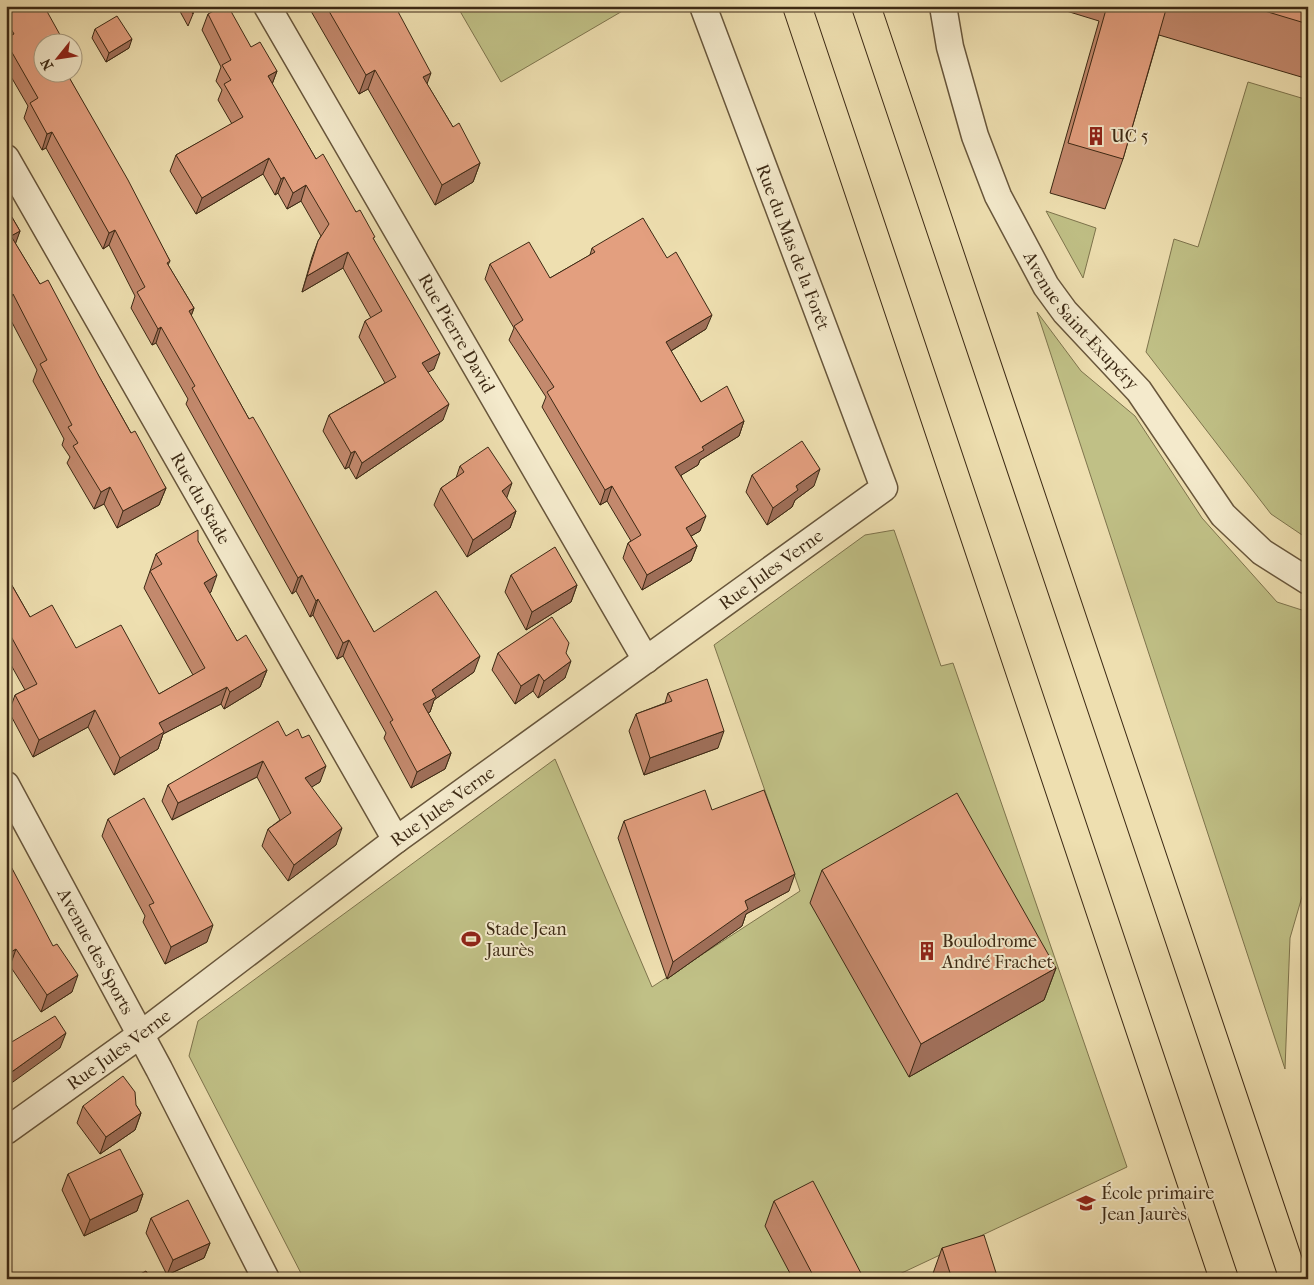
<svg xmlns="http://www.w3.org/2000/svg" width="1314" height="1285" font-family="'IM FELL French Canon',serif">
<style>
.green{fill:#c0c086;stroke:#7e744d}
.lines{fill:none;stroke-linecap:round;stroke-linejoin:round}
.minor-casing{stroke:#68563b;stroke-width:29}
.motorway-casing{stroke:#3c2914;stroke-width:30}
.minor{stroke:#f4eacc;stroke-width:26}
.motorway{stroke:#eedfb0;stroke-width:28}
.wall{fill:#c3896d;stroke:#3c2914}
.shaded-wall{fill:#9f6f59;stroke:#3c2914}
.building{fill:#e39f7f;stroke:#3c2914}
.labels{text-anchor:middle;stroke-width:4;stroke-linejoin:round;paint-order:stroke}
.poi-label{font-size:18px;fill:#3c2914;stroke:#f4eacc;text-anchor:start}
.street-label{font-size:18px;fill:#3c2914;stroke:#f4eacc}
</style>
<rect width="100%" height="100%" fill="#eedfb0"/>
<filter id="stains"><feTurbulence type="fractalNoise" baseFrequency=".004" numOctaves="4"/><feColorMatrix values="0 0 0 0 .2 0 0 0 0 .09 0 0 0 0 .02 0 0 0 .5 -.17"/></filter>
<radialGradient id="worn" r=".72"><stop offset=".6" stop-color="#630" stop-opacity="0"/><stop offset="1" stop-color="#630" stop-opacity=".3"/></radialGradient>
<path class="green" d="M457,6H631L501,82Z
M1248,82L1308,100V539L1271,514L1146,352L1174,239L1198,247Z
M1046,211L1096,228L1083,278Z
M1037,312L1081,371L1135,416L1202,518L1277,602L1308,612V876L1290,938L1285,1069Z
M894,530L941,666L953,663L1127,1167L889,1279H304L189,1056L198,1021L555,759L652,987L800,891L714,645L865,535Z"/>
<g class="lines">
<g class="minor-casing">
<g id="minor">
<path id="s1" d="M267,6L646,660"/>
<path id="s2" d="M943,6L950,47L975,136L998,196L1046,286L1065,312L1139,391L1223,515L1262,552L1308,581"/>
<path id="s3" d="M6,158L396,840"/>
<path id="s4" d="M6,785L159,1069L266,1279"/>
<path id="s5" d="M6,1131L140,1035L396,840L884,488L703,6"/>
</g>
</g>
<g class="motorway-casing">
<path id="motorway" d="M797,6L1224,1279
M866,6L1294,1279"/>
</g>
<use href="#minor" class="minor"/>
<use href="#motorway" class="motorway"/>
</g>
<path class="wall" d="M6,6L42,72H68L67,74L170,261L168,265L194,308L191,316L249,419L374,632L474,672L434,700L430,712L428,713L451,753L445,769L411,788L384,738L386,733L343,656L337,659L313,615L310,617L296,591L292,594L186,404L188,399L156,343L152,345L131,308L135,296L109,245L103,249L46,148L42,150L24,118L28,106L6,68Z
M177,6H194L193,14L188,26Z
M308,6H395L427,84L453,127L480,163L473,182L435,205L368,89L359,94Z
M1050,6H1308V79L1159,35L1123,159L1105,209L1050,193L1099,21Z
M208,14L251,47L277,71L272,84L316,159L356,212L374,240L434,369L428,372L443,420L356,479L349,467L345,469L323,431L329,415L385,383L359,337L365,321L371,318L343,268L302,292L312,257L318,241L321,236L301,201L287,209L278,193L275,195L263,174L196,214L170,171L176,155L232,124L218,100L222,90L216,81L221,67L202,30Z
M95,29L129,48L106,62L92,38Z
M6,207L20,231L15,243L40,284L100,378L131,433L166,488L159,505L117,528L104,504L94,509L67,463L70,457L62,445L64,439L33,381L37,370L6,311Z
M592,248L706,329L671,351L701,402L744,421L739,436L700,460L698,465L681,475L700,531L691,536L697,546L691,561L642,590L623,558L628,543L631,541L607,501L600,505L542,407L546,397L509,340L514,328L485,279L490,264L550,278L590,255Z
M460,466L516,511L510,528L467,557L434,505L441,488L456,478Z
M752,475L814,486L795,500L792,507L767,525L746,492Z
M198,541L211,592L209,593L237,641L267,670L260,687L224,709L221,704L163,734L158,749L114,775L88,727L33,757L9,712L15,695L25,690L6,656V575L30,617L76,648L159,694L193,675L144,588L156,554Z
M511,575L577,585L571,602L526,630L505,592Z
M498,653H566L565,678L538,698L533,691L515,704L492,670Z
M668,693L718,748L644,775L629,731L636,714L665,703Z
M286,736L320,782L311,787L336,845L288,881L262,846L268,829L280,820L257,777L172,820L162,801L168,785Z
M712,810L789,891L746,914L742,926L667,979L618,838L624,821Z
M108,819L207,942L165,964L143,922L145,916L102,836Z
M6,857L72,992L41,1012L10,966L6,968Z
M822,870L1056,968L1044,1000L909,1077L810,903Z
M136,1105L141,1113L135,1130L100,1154L77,1123L83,1106Z
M68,1174L143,1194L137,1211L84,1236L62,1190Z
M774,1201L864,1279H793L765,1226Z
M151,1218L210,1243L204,1258L167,1275L146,1233Z
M942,1248L998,1279H931Z"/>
<path class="shaded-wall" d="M132,39L129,48L106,62L109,53Z
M375,70L368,89L359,94L366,75Z
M277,71L271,87L268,76Z
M431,73L424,92L423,77Z
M52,132L46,148L42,150L47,134Z
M269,158L263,174L196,214L202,198Z
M480,163L473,182L435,205L442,185Z
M284,177L278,193L275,195L281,179Z
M306,185L301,201L287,209L293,193Z
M115,230L109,245L103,249L109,233Z
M20,231L14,248L11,236Z
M348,252L343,268L302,292L307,276Z
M13,294L6,311V298Z
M194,308L188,324L189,311Z
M712,315L706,329L661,357L666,342Z
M161,327L156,343L152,345L158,329Z
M440,353L434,369L416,379L422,363Z
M449,404L443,420L356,479L362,463Z
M744,421L739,436L700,460L698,465L670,482L675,467L702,447Z
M355,451L349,467L345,469L351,453Z
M820,469L814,486L795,500L792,507L767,525L773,508L796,486Z
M512,483L506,500L502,491Z
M612,486L607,501L600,505L605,490Z
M110,487L104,504L94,509L101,492Z
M166,488L159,505L117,528L123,511Z
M516,511L510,528L467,557L473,540Z
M706,516L700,531L681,542L686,528Z
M697,546L691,561L642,590L647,575Z
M217,575L211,592L197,600L204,583Z
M302,575L296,591L292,594L298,578Z
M577,585L571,602L526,630L532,612Z
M318,599L313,615L310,617L316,601Z
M349,640L343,656L337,659L343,643Z
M480,656L474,672L434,700L430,712L417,719L423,704L432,690Z
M571,661L565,678L538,698L544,681Z
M267,670L260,687L224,709L230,692Z
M539,674L533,691L515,704L521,686Z
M227,687L221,704L163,734L158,749L114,775L120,758L159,723Z
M95,710L88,727L33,757L39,740Z
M724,731L718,748L644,775L650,758Z
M451,753L445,769L411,788L417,772Z
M263,761L257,777L172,820L178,803Z
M326,766L320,782L299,795L305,778Z
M342,828L336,845L288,881L294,865Z
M795,874L789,891L746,914L742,926L667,979L673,962L745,901Z
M213,925L207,942L165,964L171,947Z
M16,949L10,966L6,968V960L9,953Z
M1056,968L1044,1000L909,1077L921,1044Z
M78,975L72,992L41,1012L47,995Z
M66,1033L60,1048L6,1087V1076Z
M141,1113L135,1130L100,1154L106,1137Z
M143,1194L137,1211L84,1236L90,1220Z
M210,1243L204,1258L167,1275L173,1260Z"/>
<path class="building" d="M6,6H44L64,42H42V72H66L128,180L170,261L167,263L194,308L189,311L249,419L253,417L260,429L374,632L436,591L480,656L432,690L436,697L423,704L451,753L417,772L390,722L393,720L349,640L343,643L318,599L316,601L302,575L298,578L192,388L195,386L161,327L158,329L137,292L145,287L115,230L109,233L52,132L47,134L30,103L38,98L6,42V38L14,34L6,20Z
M189,6H194L193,14Z
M223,6H228L251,47L260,42L277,71L268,76L316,159L323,154L356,212L360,210L375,237L373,238L440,353L422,363L449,404L362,463L355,451L351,453L329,415L396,377L365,321L382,311L348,252L307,276L318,241L329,224L306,185L293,193L284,177L281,179L269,158L202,198L176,155L243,117L224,84L231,80L222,65L231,60L208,14Z
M326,6H395L431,73L423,77L453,127L459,123L480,163L442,185L375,70L366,75Z
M1107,6H1167L1123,159L1068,143Z
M1248,6H1308V24Z
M117,16L132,39L109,53L95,29Z
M6,207L20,231L11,236L40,284L48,280L100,378L131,433L135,431L166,488L123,511L110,487L101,492L73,446L78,443L68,427L72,425L40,364L47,360L13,294L6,298Z
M643,218L667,258L676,252L712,315L666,342L701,402L727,386L744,421L702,447L704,450L675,467L706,516L686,528L697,546L647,575L628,543L641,535L612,486L605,490L547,392L554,387L514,326L523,320L490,264L529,242L550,278L595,252L592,248Z
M802,441L820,469L796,486L798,490L773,508L752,475Z
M488,447L512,483L502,491L516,511L473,540L441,488L464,472L460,466Z
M198,530V541L217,575L204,583L237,641L246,635L267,670L230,692L227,687L159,723L164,732L120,758L95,710L39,740L15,695L37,684L7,629H6V575L30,617L52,605L76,648L121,625L159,694L205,668L150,571L162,564L156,554Z
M555,547L577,585L532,612L511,575Z
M552,617L569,643L566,653L571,661L544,681L539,674L521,686L498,653Z
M707,679L724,731L650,758L636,714L672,701L668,693Z
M278,721L286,736L298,729L302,738L309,735L326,766L305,778L342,828L294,865L268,829L291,813L263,761L178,803L168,785Z
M705,790L712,810L764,790L795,874L745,901L748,909L673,962L624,821Z
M957,793L1056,968L921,1044L822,870Z
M144,798L213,925L171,947L149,905L154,903L108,819Z
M6,857L53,946L57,944L78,975L47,995L16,949L9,953L6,948Z
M55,1016L66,1033L6,1076V1038L10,1043Z
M123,1076L135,1092L136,1105L141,1113L106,1137L83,1106Z
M120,1149L143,1194L90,1220L68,1174Z
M813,1181L864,1279H815L774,1201Z
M188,1200L210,1243L173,1260L151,1218Z
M984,1235L998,1279H952L942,1248Z
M146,1271L151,1279H131Z"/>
<defs>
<g id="building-bare" transform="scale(1.5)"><path d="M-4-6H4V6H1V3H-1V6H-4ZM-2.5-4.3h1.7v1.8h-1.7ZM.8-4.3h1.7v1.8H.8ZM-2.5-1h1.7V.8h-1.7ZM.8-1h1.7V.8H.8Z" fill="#8f2418" stroke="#f4eacc" stroke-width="2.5" paint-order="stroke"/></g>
<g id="stadium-bare" transform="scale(1.5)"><path d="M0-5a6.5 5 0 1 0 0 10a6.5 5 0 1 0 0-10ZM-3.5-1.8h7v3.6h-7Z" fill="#8f2418" stroke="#f4eacc" stroke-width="2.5" paint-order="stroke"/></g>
<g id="school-bare" transform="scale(1.5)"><path d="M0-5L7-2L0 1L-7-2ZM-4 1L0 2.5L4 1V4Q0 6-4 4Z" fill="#8f2418" stroke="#f4eacc" stroke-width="2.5" paint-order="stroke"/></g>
</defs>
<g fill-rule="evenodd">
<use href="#building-bare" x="1096" y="136"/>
<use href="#stadium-bare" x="471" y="939"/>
<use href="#building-bare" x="927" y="951"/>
<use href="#school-bare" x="1086" y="1203"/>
</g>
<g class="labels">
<g class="poi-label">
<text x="1111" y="142">UC 5</text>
<text x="486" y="935">Stade Jean<tspan x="486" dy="21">Jaurès</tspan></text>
<text x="942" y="947">Boulodrome<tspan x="942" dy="21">André Frachet</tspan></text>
<text x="1101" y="1199">École primaire<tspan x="1101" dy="21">Jean Jaurès</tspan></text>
</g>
<g class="street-label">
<text transform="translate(793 247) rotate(69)" y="6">Rue du Mas de la Forêt</text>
<text dy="6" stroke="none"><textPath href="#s2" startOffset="349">Avenue Saint-Exupéry</textPath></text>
<text dy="6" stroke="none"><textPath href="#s1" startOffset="378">Rue Pierre David</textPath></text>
<text dy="6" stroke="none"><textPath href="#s3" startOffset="392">Rue du Stade</textPath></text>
<text dy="6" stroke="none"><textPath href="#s5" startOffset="949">Rue Jules Verne</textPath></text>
<text dy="6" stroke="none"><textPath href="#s5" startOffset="544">Rue Jules Verne</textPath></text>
<text dy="6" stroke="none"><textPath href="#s4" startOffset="189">Avenue des Sports</textPath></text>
<text dy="6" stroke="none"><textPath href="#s5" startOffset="139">Rue Jules Verne</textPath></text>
</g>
</g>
<rect width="1314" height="1285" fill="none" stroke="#eedfb0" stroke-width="25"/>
<rect x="8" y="8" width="1299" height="1270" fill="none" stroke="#3c2914" stroke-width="2.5"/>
<rect x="12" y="12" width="1289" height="1260" fill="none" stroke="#3c2914"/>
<g transform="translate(58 58) rotate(240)"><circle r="24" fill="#f4eacc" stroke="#aa9d82"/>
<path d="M0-4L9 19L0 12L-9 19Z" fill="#8f2418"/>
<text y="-8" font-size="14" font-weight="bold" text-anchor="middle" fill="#3c2914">N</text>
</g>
<rect width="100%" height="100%" filter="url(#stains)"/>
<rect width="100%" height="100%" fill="url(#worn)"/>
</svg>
